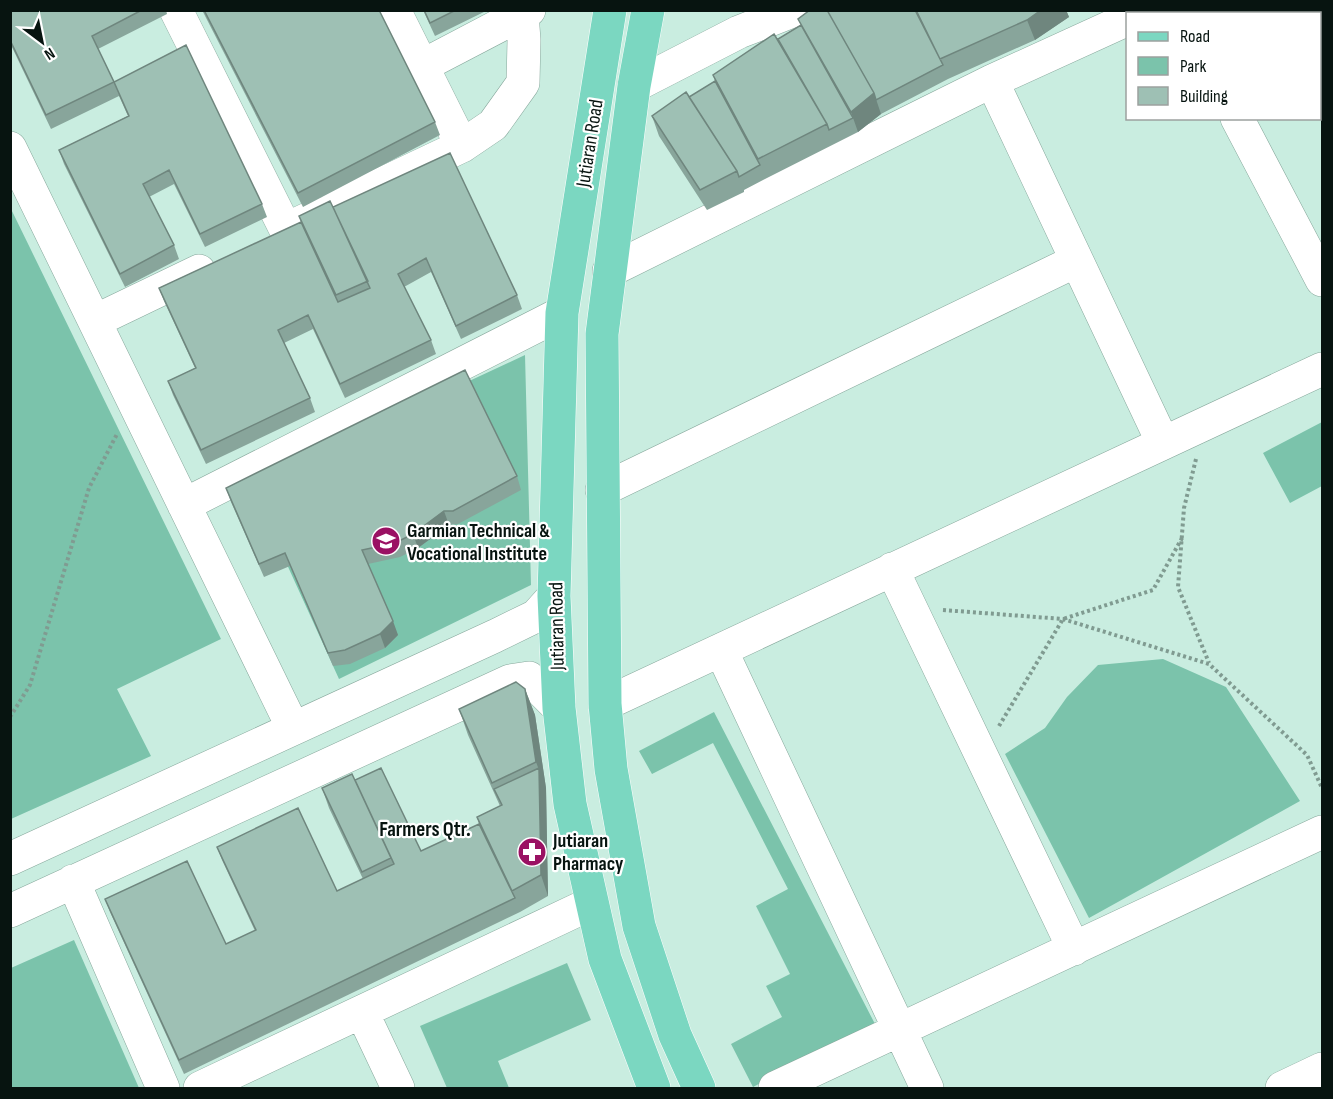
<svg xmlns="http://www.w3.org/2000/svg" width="1333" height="1099" font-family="'Sofia Sans Condensed',sans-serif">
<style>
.green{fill:#7bc3ab}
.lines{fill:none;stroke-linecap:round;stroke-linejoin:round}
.minor-casing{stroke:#87a89c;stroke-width:34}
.major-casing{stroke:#fff;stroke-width:34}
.path{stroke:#809b91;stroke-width:4;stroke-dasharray:3 3;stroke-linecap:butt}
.minor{stroke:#fff;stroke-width:33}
.major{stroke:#7bd7c1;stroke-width:33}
.wall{fill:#88a59b}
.shaded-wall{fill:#6f867e}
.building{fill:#9ec0b4;stroke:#6f867e;stroke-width:1.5}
.labels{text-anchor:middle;stroke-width:4.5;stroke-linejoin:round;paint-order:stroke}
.street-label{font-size:20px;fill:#071410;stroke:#fff}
.poi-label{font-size:20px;font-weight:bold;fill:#071410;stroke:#fff;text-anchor:start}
.neighbourhood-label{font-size:21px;font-weight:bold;fill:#071410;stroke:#fff}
</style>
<rect width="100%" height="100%" fill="#c9ede0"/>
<path class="green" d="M11,209L221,639L117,689L151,756L11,819Z
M525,355L531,585L339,679L250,483Z
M1322,422V486L1290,503L1263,453Z
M1163,659L1226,687L1300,801L1089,918L1005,754L1045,728L1067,697L1098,665Z
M714,712L875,1024L753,1087L731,1044L782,1017L766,986L790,974L756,906L788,889L713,743L652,774L639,751Z
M74,940L139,1088H11V968Z
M567,963L591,1020L498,1061L509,1088H447L420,1026Z"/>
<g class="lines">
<g class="minor-casing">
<path id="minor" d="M176,10L286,230
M394,10L462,146
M1179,10L1181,14
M422,66L529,10
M992,81L1163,443
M634,86L739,32L795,10
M1237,118L1322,280
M10,148L293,728
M291,227L462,146L493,125L523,83L524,40L522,14
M609,271L992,81L1128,19
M95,321L199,271
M602,490L1076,261
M184,505L562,313
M892,569L1074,949
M721,650L927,1088
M605,704L1322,369
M10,859L495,636L536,616L554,596
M73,881L163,1088
M10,911L510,681L529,678L559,708
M362,1012L398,1088
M200,1088L592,903
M775,1088L1322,832
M1282,1088L1322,1069"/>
</g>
<g class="major-casing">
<path id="major" d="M610,10L562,313L554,596L559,708L570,804L605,959L654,1088
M648,10L634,86L602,334L605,704L611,769L639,926L675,1035L699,1088"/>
</g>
<path class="path" d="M1196,459L1184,508L1178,587L1209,663
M943,610L1063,619L1209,664L1307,755L1322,788
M10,717L30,685L89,488L117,434
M999,726L1063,619L1153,590L1182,538"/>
<use href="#minor" class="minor"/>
<use href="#major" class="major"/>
</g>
<path class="wall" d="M10,10H166L167,14L98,49L114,82L119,96L51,129L10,43Z
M202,10H379L435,122L440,135L303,207Z
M423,10H488L435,36Z
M810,10H1066L1069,17L1035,40L948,79L881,114L858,132L765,179L744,190V192L707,210L659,136L652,116L689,97L715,81L713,75L778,39L801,25L798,19Z
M114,82L262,204L267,217L205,247L174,184L149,197L174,245L179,259L125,287L64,164L59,150L128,116L119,96Z
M333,207L517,295L522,309L461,339L431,272L404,287L431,340L436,354L345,398L313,329L284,343L310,398L315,412L206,464L173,395L168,381L195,368L164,301L159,288L301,222L299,216Z
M517,476L521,490L458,524L449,525L418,548L400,557L368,564L398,635L385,648L350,664L333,666L290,566L264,577L231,502L226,488Z
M525,689L535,715L546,788L548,896L520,912L184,1074L110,912L105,899L226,944L255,931L222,860L217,847L337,891L363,879L329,808L322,788L355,780L421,851L479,824L477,817L500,806L468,735L459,709Z"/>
<path class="shaded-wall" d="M1041,10H1066L1069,17L1035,40L1027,20Z
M874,93L881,114L858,132L851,112Z
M444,511L449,525L418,548L413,534Z
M393,621L398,635L385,648L380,634Z
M525,689L535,715L546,788L536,762Z
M539,768L546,788L548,896L541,875Z"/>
<path class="building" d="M10,10H142L92,36L114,82L46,115L10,40Z
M204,10H379L435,122L298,193Z
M424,10H456L430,23Z
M810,10H827L874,93L851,112L798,19Z
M827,10H915L943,65L876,100L874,93Z
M916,10H1041L1027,20L940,59Z
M801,25L853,118L829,130L827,124L778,39Z
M774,34L827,124L758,159L713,75Z
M186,45L262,204L200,234L169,170L143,184L174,245L120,274L59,150L129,116L114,82Z
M715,81L760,165L739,177L737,171L689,97Z
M686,92L737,171L700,190L652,116Z
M450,153L517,295L456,326L426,258L398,274L431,340L340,384L308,315L278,330L310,398L201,450L168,381L196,368L159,288L301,222L338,302L370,288L333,207Z
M330,201L368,281L336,295L299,216Z
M465,370L517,476L453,511H444L413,534L395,543L362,550L393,621L380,634L345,650L328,653L285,553L259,564L226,488Z
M516,682L525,689L536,762L492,783L459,709Z
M381,768L421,851L479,824L515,898L179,1060L105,899L187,861L226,944L256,930L217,847L298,808L337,891L394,864L355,780Z
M539,768L541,875L512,891L477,817L502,805L494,789Z
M352,774L391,858L362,872L322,788Z"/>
<defs>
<g id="university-disc" transform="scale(1.5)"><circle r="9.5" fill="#9a1163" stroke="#fff"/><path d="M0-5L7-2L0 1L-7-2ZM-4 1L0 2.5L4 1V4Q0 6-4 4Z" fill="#fff"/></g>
<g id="pharmacy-disc" transform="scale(1.5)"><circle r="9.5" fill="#9a1163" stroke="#fff"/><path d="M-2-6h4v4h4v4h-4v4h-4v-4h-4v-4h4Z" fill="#fff"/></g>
</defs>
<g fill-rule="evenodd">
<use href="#university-disc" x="386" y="541"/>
<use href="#pharmacy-disc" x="532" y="852"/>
</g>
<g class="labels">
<g class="street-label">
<text transform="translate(589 143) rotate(-81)" y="7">Jutiaran Road</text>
<text transform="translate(556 626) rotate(-91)" y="7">Jutiaran Road</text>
</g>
<g class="poi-label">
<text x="407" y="537">Garmian Technical &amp;<tspan x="407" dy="23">Vocational Institute</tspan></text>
<text x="553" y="847">Jutiaran<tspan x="553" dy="23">Pharmacy</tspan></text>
</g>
<g class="neighbourhood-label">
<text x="425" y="836">Farmers Qtr.</text>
</g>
</g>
<rect width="1333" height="1099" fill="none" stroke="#071410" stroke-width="24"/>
<rect x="1126" y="12" width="195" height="108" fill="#ffffff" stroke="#9ca19f" stroke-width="1.5"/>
<rect x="1138" y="32" width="30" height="9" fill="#7bd7c1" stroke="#9ca19f" stroke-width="1.5"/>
<text x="1180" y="42" font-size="18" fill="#071410">Road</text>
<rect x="1138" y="57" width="30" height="18" fill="#7bc3ab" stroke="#9ca19f" stroke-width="1.5"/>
<text x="1180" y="72" font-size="18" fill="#071410">Park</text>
<rect x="1138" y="87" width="30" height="18" fill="#9ec0b4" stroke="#9ca19f" stroke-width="1.5"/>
<text x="1180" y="102" font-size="18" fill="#071410">Building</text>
<g transform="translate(42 42) rotate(148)" stroke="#ffffff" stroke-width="4.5" paint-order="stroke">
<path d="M0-4.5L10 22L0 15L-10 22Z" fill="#071410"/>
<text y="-9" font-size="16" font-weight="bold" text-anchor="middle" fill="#071410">N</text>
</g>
</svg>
